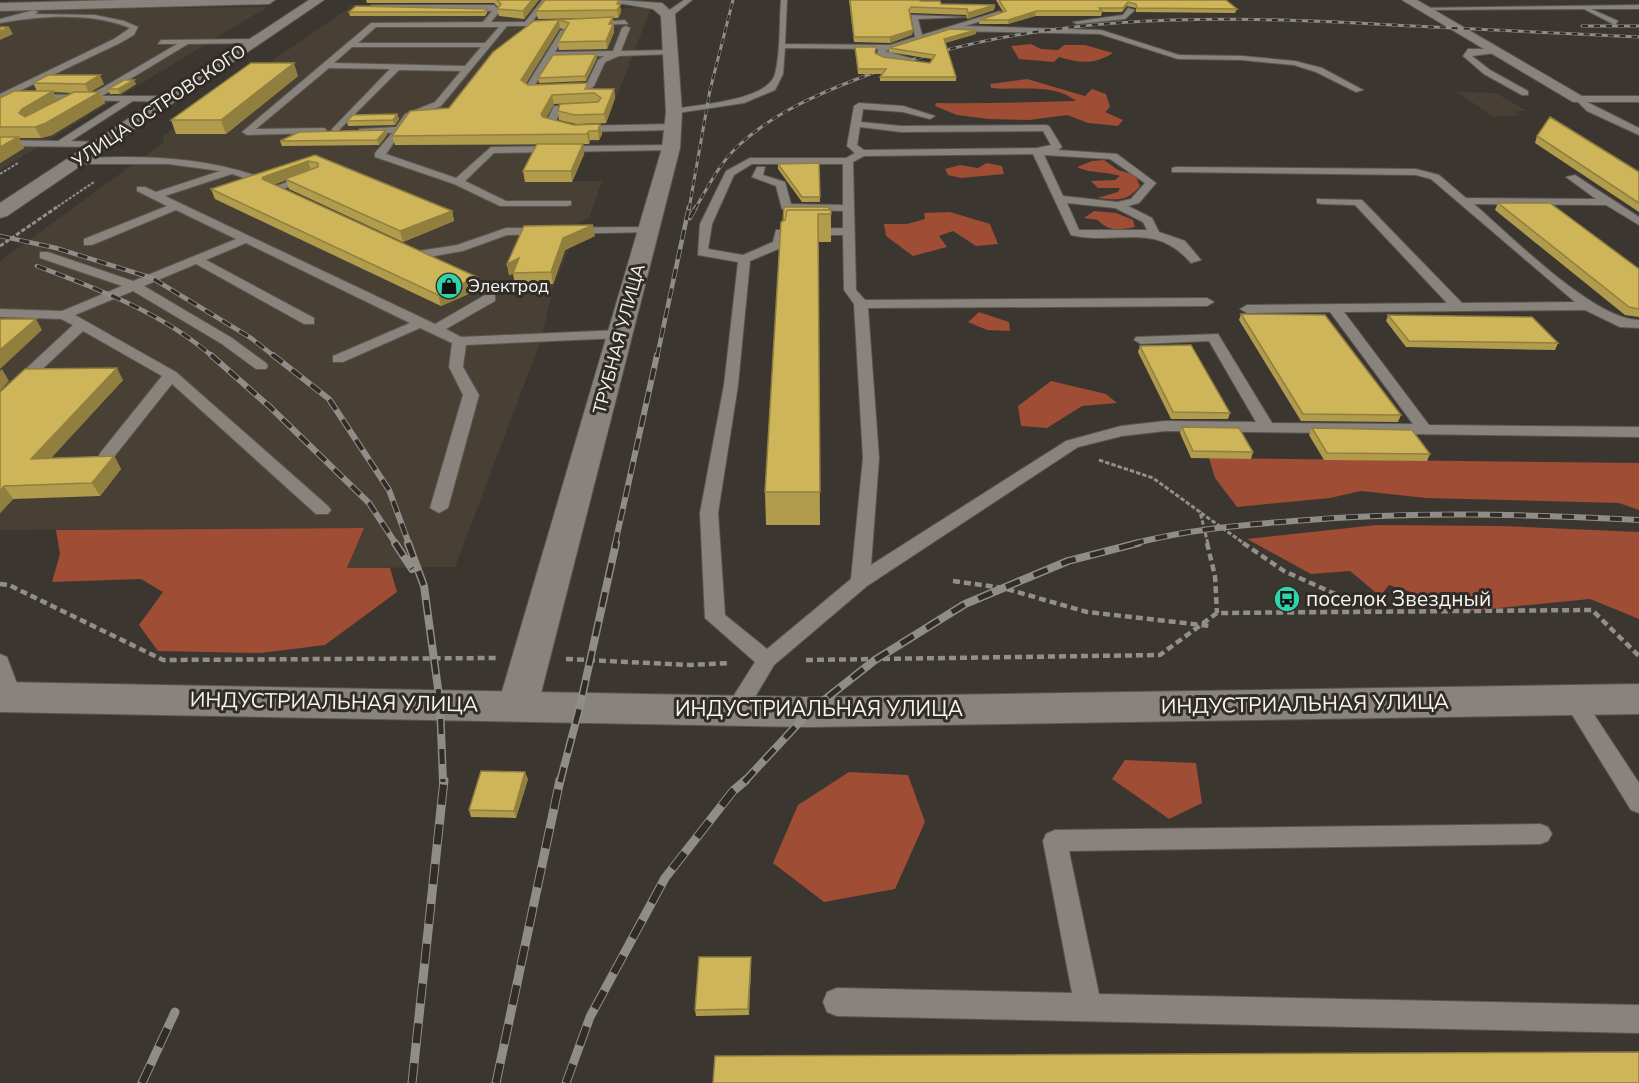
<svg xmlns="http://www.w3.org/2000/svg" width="1639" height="1083" font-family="'Nunito Sans',sans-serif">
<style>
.built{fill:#494035}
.forest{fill:#9f4d34}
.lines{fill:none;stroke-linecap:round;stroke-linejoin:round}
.lane-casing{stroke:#595650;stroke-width:2}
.street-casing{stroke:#595650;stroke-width:2}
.secondary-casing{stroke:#595650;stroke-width:2}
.path-far2{stroke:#928e89;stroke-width:2;stroke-dasharray:3 1.5;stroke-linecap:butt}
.path-far1{stroke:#928e89;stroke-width:3;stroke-dasharray:4.5 2;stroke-linecap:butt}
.path{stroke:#928e89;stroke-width:4.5;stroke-dasharray:7 4;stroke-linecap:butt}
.lane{fill:#88837c;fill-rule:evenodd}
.street{fill:#88837c;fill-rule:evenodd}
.secondary{fill:#88837c;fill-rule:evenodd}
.rail-far4-casing{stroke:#908c87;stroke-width:3}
.rail-far3-casing{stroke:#908c87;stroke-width:4.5}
.rail-far2-casing{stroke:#908c87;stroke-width:6}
.rail-far1-casing{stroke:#908c87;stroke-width:8}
.rail-casing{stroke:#908c87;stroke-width:9}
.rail-far4{stroke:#312c27;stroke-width:2;stroke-dasharray:6;stroke-linecap:butt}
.rail-far3{stroke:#312c27;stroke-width:3;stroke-dasharray:10;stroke-linecap:butt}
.rail-far2{stroke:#312c27;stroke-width:4;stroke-dasharray:12;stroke-linecap:butt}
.rail-far1{stroke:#312c27;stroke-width:5;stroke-dasharray:15;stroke-linecap:butt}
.rail{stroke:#312c27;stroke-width:7;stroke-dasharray:20;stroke-linecap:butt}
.wall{fill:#b19c4d;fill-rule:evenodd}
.shaded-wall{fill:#907f3e}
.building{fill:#ceb559;stroke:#907f3e;stroke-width:1.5}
.labels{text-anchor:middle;stroke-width:6;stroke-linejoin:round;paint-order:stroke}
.far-street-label{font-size:18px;fill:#f7f4f0;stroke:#312c27}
.far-poi-label{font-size:18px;fill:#f7f4f0;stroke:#312c27;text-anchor:start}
.poi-label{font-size:21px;fill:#f7f4f0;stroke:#312c27;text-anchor:start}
.street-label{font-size:21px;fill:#f7f4f0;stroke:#312c27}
</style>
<rect width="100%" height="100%" fill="#3b3630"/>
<path class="built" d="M353,5H508L505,9L651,8L599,142L590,143L573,181H602L589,218L580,222L553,288L541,340L455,567L347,568L364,528L0,530V261L164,142L163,136Z
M267,7L211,41L0,170V10Z
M1457,92L1496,93L1527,111H1514L1519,115L1494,117Z"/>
<path class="forest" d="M1031,44L1041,49L1058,50L1064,45H1085L1113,53C1094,65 1080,63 1059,57L1054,62L1019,59L1011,46Z
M1027,79L1085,96L1092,89L1106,94L1110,107L1105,112L1123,120L1118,126L1088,123L1067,115L1029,120L989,119L957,115L935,106L936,103C983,104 1030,102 1076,101C1053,82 1017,91 991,88L990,84Z
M1104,160L1118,170L1135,175L1140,186C1127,202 1116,200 1097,198L1118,192L1120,188H1098L1091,181L1115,180L1120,176C1104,171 1092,174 1077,167L1092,161Z
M987,163L1002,166L1004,174L961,178L948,175L945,169L960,165L978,168Z
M1094,211L1116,213L1133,220L1135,227C1121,230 1108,232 1098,220L1084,218Z
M950,212L990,224L998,244L976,246L953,231L939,236L947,247L913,256L886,236L884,224H907L925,219L924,213Z
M979,312L1009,322L1010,331L987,330L968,322Z
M1051,381L1106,394L1117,403L1082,406L1047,428L1021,426L1018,406Z
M1209,458L1639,463V510L1619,503L1426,498L1361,491L1330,498L1237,507L1215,478Z
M1376,525L1502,526L1639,532V619L1590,599L1469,611L1389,585L1380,596L1350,571L1311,574L1247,539Z
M364,528L347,568H390L397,592L325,645L261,653L158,651L139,625L163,592L141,579L52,582L60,554L56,530Z
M1125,760L1196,763L1202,803L1169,819L1112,779Z
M849,772L908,775L925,822L895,889L824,902L773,863L798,805Z"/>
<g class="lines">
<g class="lane-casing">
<path id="lane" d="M542,0H549L532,22H552L555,26H507L441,106L411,118L386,154L456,178L491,147L671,145L676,148L675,150L494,153L465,181L506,201H571V205L567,206H500L454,184L375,157V153L392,133L362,134L359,133V129L396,127L405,114L435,102L461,71L399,70L335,134L332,133V129L390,69L329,68L256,129L323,128L326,129V133L247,135L242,132L371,23L483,22L492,11L374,9L371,5H494L500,11L491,22H525ZM376,27H499L485,43H358ZM352,47H481L465,66L334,63Z
M684,0H692L671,17H665V13Z
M781,0H787L785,44L890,45L915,37L911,15L966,17L918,19L922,35L1000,11L1003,15L965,26L1101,30L1179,55L1242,56L1295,61L1322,68L1363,90L1356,92L1316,72L1294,65L1242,60L1178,59L1100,34L949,31L885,51L914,59L911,63L877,56L878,49L785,48L783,74L775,90L744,103L671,114V110C696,104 767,102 775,74C781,51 779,23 781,0Z
M1639,5V9H1591L1618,21L1615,25L1584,9L1420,10L1416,8Z
M1128,8L1135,10L1125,19L1077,24L1073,22L1123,15Z
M34,10L38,12L35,14L95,15L124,21L138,27L134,35L120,43L13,94L90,95L177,44H158L161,40L256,39L260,41L256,43L188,44L102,96H169L173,99L169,102L133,101L71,141L100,142L104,143V147L0,146V140L58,141L121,101L0,99V94L114,39L130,28C90,12 41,16 0,23V19Z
M625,20L628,24L591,25L587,23Z
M626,26L630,28L621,51L671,50L675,52L671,54L619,56L605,62L594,86L590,89L529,91L525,88L561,30L568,32L555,52L613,51L622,28ZM604,56L598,60L587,83L535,85L552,57Z
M1468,49H1498L1495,53L1472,56L1490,70L1528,91V95H1522L1484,74L1463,56Z
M1579,96H1639V102H1587L1639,128V135L1587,111L1575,99Z
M859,103L903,106L935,116L930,119L903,112L863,109L861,122L901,126L1046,125L1049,126L1062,147L1058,150L1117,154L1156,183L1139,203L1128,206L1152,218L1159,232L1185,241L1201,260L1191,263C1154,220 1117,246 1071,235L1033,154L864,156L853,162L856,290L865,300L1207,298L1214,302L1207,306L868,308L879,458L871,565L1066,441L1121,426L1165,421L1256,422L1209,341L1141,344L1134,340L1136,337L1218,334L1272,423L1413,424L1330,312L1247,313L1240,309L1247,305L1447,303L1355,205L1321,204L1317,203V199L1362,200L1462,303L1575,302L1431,179L1416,175L1172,172V168L1176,167L1416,169L1439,175L1466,198L1596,199L1566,177L1575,175L1639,217V225L1606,205L1474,204C1510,235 1594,320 1639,320V328L1620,327L1585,310L1344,312L1429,425L1639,427V437L1165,431L1122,436L1078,447L867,586L774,665L743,717L735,719L727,717L724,711L755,662L705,618L700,513L724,385L738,262L698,255L700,224L726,171L750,158H846L855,153L847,146L854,106ZM860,127L901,132L1043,131L1051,145L1037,148L864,150L857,145ZM1044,155L1110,159L1145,183L1131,199L1117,202L1063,196ZM752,164H843V205L791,204L785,182L763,175L765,167H757L752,177L776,186L782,209L843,211V228L776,230L773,242L743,255L708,249L712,224L734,175ZM1067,203L1115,208L1143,222L1147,230H1079ZM786,235H843L844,290L854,304L863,458L851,579L767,649L725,615L718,513L738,385L750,261L783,247Z
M583,105L586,106V110L560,111L556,122L576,126L673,124L678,127L673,130L576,132L545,124L554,106Z
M122,157C170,157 215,161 260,177L261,179L256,182L232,174L165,196L435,324L485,295H495V301L446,329L461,337L620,330L627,334L620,338L466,345L463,367L479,395L448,508L439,513L430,508L463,395L449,367L452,343L420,328L343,362H333V356L410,323L246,243L206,260L314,318V324H304L196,264L144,286L232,338L266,363L268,366L266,369H256L222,344L133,291L75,315L176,372L328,506L331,510L328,514H316L172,384L113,458H101L99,455L101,452L162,376L83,331L5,404L0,406V393L73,325L61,319L0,317V309L62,311L122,286L40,258V252H48L133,281L236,239L176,210L92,245H84V239L167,206L137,191V187H145L156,192L220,171L168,164H76L71,161L76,158Z
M306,175L315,177L283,189L292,194V198H284L268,189Z
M648,227L654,230L652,232L507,235L463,251L417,259L397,249L403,245L418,251L457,245L506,228Z
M0,654L7,657L22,697L18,703L11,705L4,703L0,696Z
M1573,691L1580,693L1639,783V813L1631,810L1566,705L1562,699L1566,693Z
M1540,824L1548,827L1552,834L1548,841L1540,844L1069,851L1099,994L1639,1005V1033L837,1016L827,1012L823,1002L827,992L837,988L1072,993L1043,841L1046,834L1055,830Z"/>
</g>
<g class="street-casing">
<path id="street" d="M617,0L662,3L675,15L682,112L680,148L538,705L532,716L518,720L504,716L498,705L662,148L666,112L661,16L653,9L618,3Z
M1402,0H1417L1587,99L1585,102H1573Z"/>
</g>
<g class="secondary-casing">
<path id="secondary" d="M120,0H275L269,4L0,11V3Z
M309,0H324L7,216L0,218V203Z
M0,682L809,697L1639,684V714L809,727L0,712Z"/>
</g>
<path class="path-far2" d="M0,174L18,163
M54,209L94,182"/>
<path class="path-far1" d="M0,246L57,207
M1099,460L1153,478L1200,512L1208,544
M1201,513L1245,544"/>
<path class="path" d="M1207,543L1215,576L1217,613
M1243,543L1284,571L1371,610
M953,581L1003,588L1087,612L1210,626
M0,584L9,585L163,660L496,658
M566,659L690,665L730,663
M806,660L1160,655L1217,613L1592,610L1639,656"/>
<use href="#lane" class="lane"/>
<use href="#street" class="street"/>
<use href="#secondary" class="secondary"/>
<g class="rail-far4-casing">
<path id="rail-far4" d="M1582,26H1639
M689,209L710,90L733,0
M695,209C708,187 719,164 738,146C773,113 820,93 865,76C1034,11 1214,15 1392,25C1474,29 1557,33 1639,37"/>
</g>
<g class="rail-far3-casing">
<path id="rail-far3" d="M690,218L696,207
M0,236L56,248L152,278L251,338L275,357
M37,266C98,289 163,313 213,357
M657,357L689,207"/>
</g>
<g class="rail-far2-casing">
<path id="rail-far2" d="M211,355L270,407L369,503L396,544
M273,355L329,399L389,490L409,544
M615,544L657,355
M1132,544C1185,530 1239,525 1294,521C1409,511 1524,514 1639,520"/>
</g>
<g class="rail-far1-casing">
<path id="rail-far1" d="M395,543L412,569
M408,543L424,586L440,703L443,782
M560,782L580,706L616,543
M744,782L809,712L875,660L965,604L1068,561L1138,543"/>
</g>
<g class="rail-casing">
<path id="rail" d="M142,1083L175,1012
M412,1083L444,780
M496,1083L560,780
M566,1083L590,1017L665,878L733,791L746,780"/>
</g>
<use href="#rail-far4" class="rail-far4"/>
<use href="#rail-far3" class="rail-far3"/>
<use href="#rail-far2" class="rail-far2"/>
<use href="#rail-far1" class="rail-far1"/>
<use href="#rail" class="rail"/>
</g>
<path class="wall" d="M366,0H539L524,19L499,16L497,9L498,7L494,3H367Z
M619,0L621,12L618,18H613L614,32L607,49L559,50L558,42L565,30L560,28L526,83L528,85L589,89H614L615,98L606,123L576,124L559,120L558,111L595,102L554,104L546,118L574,125L600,124L602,134L599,140H590L589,144L395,145L392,136L449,108L534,21L597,18L538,19L536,11Z
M849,0H919L920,1L941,4L995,5L994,10L967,19L966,15L911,13L910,14L913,30L912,35L890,43L854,42Z
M996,0H1226L1237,9L1235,13L1136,12V8L1127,6L1122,12H1102L1101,16H1035L1008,24H979L980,20L1003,12Z
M487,9V13L485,16H350L349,12Z
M976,34L945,43L956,77V81H880V77L882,74H858L855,47L875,53L883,57L930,63L932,59L889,52V48Z
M597,58L586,81L539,83L538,78Z
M298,76L226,134H176L171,120Z
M33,83L104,84L90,92H100L105,103L52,135L41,138H19L24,148L0,163V98L37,91ZM53,92L73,93L57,101Z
M136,84L120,94H110L108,89Z
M397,114L399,119L395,125L348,126L347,121Z
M386,130L387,135L379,145L282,146L280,141Z
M1537,136L1639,172V212L1535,143Z
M584,154L572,182H525L523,171Z
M315,155L452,211L454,221L403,242L289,189L286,180L273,185L477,277L480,289L441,306L215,199L211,189Z
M819,163L820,202H802L778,169V164Z
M1498,203L1639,269V317L1625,315L1495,210Z
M829,210L831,214V242H818L820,525H766L765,492L781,222Z
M595,236L565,250L553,284H515L513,274L509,275L507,264Z
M1241,314L1401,415L1398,422L1301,421L1239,320Z
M1388,315L1558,343L1555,350L1406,347L1386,321Z
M1140,346L1230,413L1228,419H1171L1138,352Z
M123,380L51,458L114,456L121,469L100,496L13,499L0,513V392Z
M1182,427L1253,452L1251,459L1191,458L1180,433Z
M1312,428L1430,454L1427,461L1324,460L1309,435Z
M528,779L516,818L471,817L469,810Z
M751,964L749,1015L696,1016L695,1010Z"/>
<path class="shaded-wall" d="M532,0H539L524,19L523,11Z
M619,0L621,12L618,18L617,4Z
M1128,2L1127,6L1122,12L1123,8Z
M995,5L994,10L967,19L968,13Z
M1036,11L1035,16L1008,24V20Z
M613,17L614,32L607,49L606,41L609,24Z
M559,20L560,28L523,88L521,80Z
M9,27L13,34L0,40V31Z
M913,30L912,35L890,43V37Z
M976,30V34L944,43V39Z
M596,54L597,58L586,81L585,76Z
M294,63L298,76L226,134L221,120Z
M100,75L104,84L89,93L85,84Z
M134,80L136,84L120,94L118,89Z
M614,89L615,98L606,123L604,114Z
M53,91L58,102L27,120L19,113L22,109Z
M100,92L105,103L52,135L41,138L35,127Z
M552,95L554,104L543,123L541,114Z
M397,114L399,119L395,125L393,120Z
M600,124L602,134L599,140L598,131Z
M386,130L387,135L379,145L377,140Z
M589,131L590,140L589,144L587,134Z
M18,137L24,148L0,163V147Z
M583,144L584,154L572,182L571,171Z
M308,161L311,171L285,179L286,180L267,187L262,179L263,177Z
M452,211L454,221L403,242L400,231Z
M593,225L595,236L565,250L553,284L551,272L563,238Z
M519,258L513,274L509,275L507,264Z
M477,277L480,289L441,306L438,295Z
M36,319L42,330L0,369V350Z
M117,368L123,380L39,471L31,459Z
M2,369L9,381L0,391V371Z
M114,456L121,469L100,496L92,483Z
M4,486L13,499L0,513V491Z
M525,772L528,779L516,818L514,811Z
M751,957V964L749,1015L748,1009Z"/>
<path class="building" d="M497,0H532L523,11L497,9L501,4Z
M545,0H619L617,4H621L617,10L536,11Z
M850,0H919L920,1H940L941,4L995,5L968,13L967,9L911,7L909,10L913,30L890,37H854Z
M999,0H1226L1237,9L1137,8L1136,4L1128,2L1123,8H1099L1102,11H1036L1008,20H980L1006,11Z
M356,6L487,9L484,12H349Z
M613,17L609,24H613L606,41L558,42L569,23L559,20L521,80L528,85L588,83L585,89H614L604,114L575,115L558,111L560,104L598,102L601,98L594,93L552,95L541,114L543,117L574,125L600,124L598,131H589L587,134L392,136L410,111L449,108L493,52L534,21Z
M0,27H9L0,31Z
M950,29L976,30L944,39L956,77H880L886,69H858L855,47H876L875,53L883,57L930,63L935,55L889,48Z
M596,54L585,76L538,78L553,55Z
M251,63H294L221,120H171Z
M48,75H100L85,84L33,83Z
M124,80H134L118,89H108Z
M14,91H53L22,109L19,113L25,117L74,92H100L46,123L35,127H0V98Z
M397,114L393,120L347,121L353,115Z
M1550,117L1639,172V203L1537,136Z
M386,130L377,140L280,141L299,132Z
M0,137H18L0,147Z
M537,144H583L571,171H523Z
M315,155L452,211L400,231L285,179L318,167V163L308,161L263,177L262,179L477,277L438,295L211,189Z
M819,163L820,197H802L778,164Z
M1498,203H1550L1639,269V309L1629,307Z
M784,207H829V210H787L785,220L783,221Z
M787,210H831V214H818L820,492H765L781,222L785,220Z
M593,225L563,238L551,272L513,273L519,258L507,264L524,226Z
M1241,314L1325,315L1401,415L1303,414Z
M1388,315L1532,317L1558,343L1409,341Z
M0,319H36L0,350Z
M1191,345L1230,413L1173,412L1140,346Z
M117,368L31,459L114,456L92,483L4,486L0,491V392L25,369Z
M1182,427L1239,428L1253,452L1193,451Z
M1312,428L1412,430L1430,454L1327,453Z
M481,771L525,772L514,811L469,810Z
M699,957H751L748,1009L695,1010Z
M1639,1052V1083H713L715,1056Z"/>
<defs>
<g id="shop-disc" transform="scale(1.35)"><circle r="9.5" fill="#2fd4aa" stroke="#312c27"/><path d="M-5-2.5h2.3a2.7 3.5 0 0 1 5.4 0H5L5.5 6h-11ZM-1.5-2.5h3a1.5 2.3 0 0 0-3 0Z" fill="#111"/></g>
<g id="bus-disc" transform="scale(1.35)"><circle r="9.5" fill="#2fd4aa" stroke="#312c27"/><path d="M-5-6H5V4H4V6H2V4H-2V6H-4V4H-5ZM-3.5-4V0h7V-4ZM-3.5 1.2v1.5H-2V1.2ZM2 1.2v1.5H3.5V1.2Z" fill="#111"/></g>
</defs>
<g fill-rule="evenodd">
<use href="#shop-disc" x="449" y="286"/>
<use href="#bus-disc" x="1287" y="599"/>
</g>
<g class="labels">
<g class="far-street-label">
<text transform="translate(159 106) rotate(-34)" y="6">УЛИЦА ОСТРОВСКОГО</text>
<text transform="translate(619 339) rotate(-75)" y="6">ТРУБНАЯ УЛИЦА</text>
</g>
<g class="far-poi-label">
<text x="468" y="292">Электрод</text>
</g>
<g class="poi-label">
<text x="1306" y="606">поселок Звездный</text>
</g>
<g class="street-label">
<text transform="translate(334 702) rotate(1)" y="7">ИНДУСТРИАЛЬНАЯ УЛИЦА</text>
<text transform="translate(1305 704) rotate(-1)" y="7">ИНДУСТРИАЛЬНАЯ УЛИЦА</text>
<text x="819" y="716">ИНДУСТРИАЛЬНАЯ УЛИЦА</text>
</g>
</g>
</svg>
